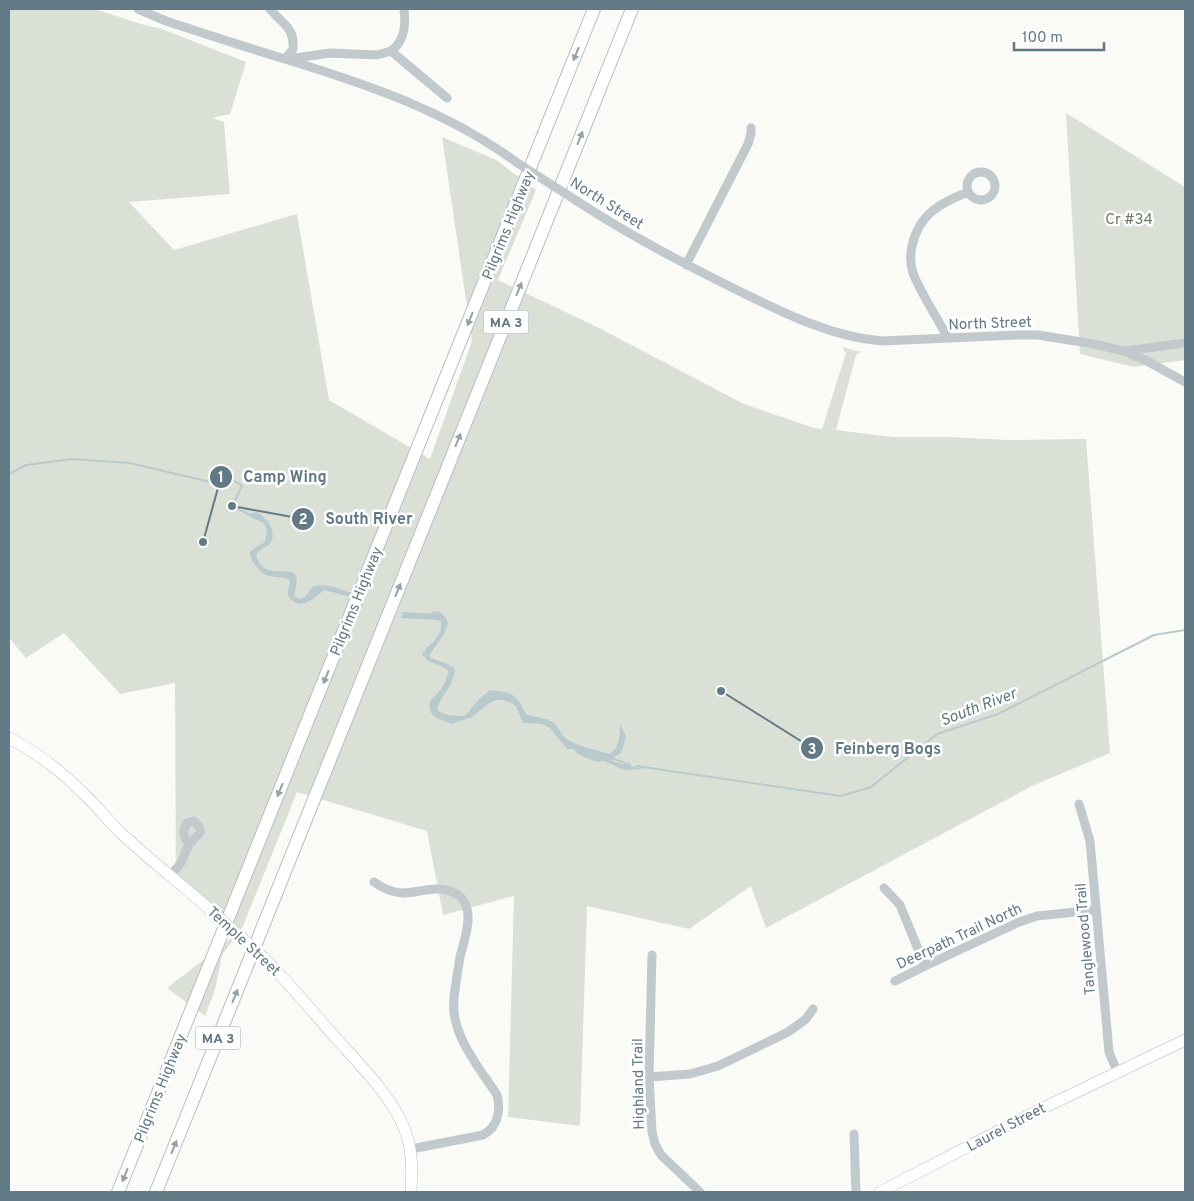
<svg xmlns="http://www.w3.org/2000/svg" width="1194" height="1201" font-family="Overpass,sans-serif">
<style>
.green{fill:#dbe0d6}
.water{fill:#b9cacc}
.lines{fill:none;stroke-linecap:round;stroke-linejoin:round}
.stream{stroke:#b9cacc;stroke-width:2}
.major-casing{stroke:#b6bdc0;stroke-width:12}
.highway-casing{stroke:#b8bdc0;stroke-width:14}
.minor{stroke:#c2c9cc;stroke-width:9}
.major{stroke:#fff;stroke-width:11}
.highway{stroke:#fff;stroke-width:12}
.major-bridge-casing{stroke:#b6bdc0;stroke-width:12;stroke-linecap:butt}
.minor-bridge{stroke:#c2c9cc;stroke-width:9}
.major-bridge{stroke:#fff;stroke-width:11}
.oneway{fill:#91a2aa}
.labels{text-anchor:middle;stroke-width:5;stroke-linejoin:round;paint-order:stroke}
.shield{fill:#fff;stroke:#91a2aa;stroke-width:1}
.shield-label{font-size:14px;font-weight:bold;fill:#627a85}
.street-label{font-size:15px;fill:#627a85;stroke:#fff}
.park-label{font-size:15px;fill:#6a7b62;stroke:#fff}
.water-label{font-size:16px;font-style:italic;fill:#5e797e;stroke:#fff}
.leader{fill:none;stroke:#627a85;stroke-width:2}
.callout-dot{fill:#627a85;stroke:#fff;stroke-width:2}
.mark-label{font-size:15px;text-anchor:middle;font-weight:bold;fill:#fff}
.callout-label{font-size:16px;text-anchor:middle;font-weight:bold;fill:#627a85;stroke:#fff;stroke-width:5;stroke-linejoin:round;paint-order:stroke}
</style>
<rect width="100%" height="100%" fill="#fafaf7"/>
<path class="green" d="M9,9H95L141,24L162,29L246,62L230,114L212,118L224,122L230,194L129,202L174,250L297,214L329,400L430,459L472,341L442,137L496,160L536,190L498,280L597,327L744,404L814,428L822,429L846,353L842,347L861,352L856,355L836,430L892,437H948L1007,440L1086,439L1110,753L1032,786L766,928L751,886L689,929L587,906L580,1126L508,1117L514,896L443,915L427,831L297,792L243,926L222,955L215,990L205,1016L167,988L237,934L176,888L175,683L120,694L64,633L26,658L9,638Z
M1066,113L1185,187V360L1134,367L1080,354Z"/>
<path class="water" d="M256,512C266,516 277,532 271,542C267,548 259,549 256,555C266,590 308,550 294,595C303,605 308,592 313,586L323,585L334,587L352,593L350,597L324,590C315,597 305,609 293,601C292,600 288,597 288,595C286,590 291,586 290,580C275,574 267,581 256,566C252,561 250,557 250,551L265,542C271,517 259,525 247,514Z
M403,612L440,614L446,618L448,623L444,634L429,656L431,658L445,663L453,667L455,670C454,685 441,695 437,709C443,717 455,715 464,716C473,710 477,698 486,694C497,689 511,691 518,700C523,706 523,712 529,716C535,720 541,719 548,719C553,723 556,730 561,734C574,747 592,748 609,754C620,748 620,736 620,724L626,737L621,753L614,757L612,760L614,762L643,769L624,770L604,761L597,762L579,755L573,749H567L550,728L542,724L523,723L516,706C493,692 490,704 472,717C466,720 459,720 453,724C440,720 427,718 430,701L442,688L449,672L445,668L427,660L425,654C430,643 444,635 441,621L436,620L401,618Z"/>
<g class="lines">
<path class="stream" d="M9,474L26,465L72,459L130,463L210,482L229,477L242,486L232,506L248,514
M426,615L438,612L444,617
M425,656L423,654L431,645
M485,696L490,691L499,692
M471,710L478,702
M528,716L546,720
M550,722L553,723L560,733
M611,758L630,765
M636,766L841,796L871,787L937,734L998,714L1154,635L1185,630"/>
<g class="major-casing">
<path id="major" d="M9,738C36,752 61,771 83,793C97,806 108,821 122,834C152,862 185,887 216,915
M263,957C288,982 311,1010 335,1037C358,1063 391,1095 404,1128C413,1149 412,1170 411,1192
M880,1192L1039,1110L1185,1040"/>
</g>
<g class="highway-casing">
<path id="highway" d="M118,1192L594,9
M156,1192L632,9"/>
</g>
<path class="minor" d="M138,9L166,21C206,34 245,47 285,59C369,85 447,111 519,164
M270,9C282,24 295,27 293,49L285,59
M391,51C405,41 406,25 404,9
M288,59L330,53L377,55L391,51L447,98
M967 186a14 14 0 1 1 28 0a14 14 0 1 1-28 0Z
M577,201C630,236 686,265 743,293C786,314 833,337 882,341L1017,335H1038L1094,344L1124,351L1147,361L1185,382
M686,265L748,144L751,133V128
M948,338C938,319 920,292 913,273C910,264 910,255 912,246C919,214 940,203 968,192
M1125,351L1185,343
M1079,804L1090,841L1109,1052L1117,1071
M171,875L181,863L189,844L200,833V828L194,821L187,823C182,831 183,837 189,844
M374,882C382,888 391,892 402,893C421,893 440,883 458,895C477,909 464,940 460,957C458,971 455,985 454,999C450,1034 479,1067 497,1095C501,1110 498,1127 483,1135L411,1149
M884,888L900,905L925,966
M652,955L649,1077L652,1132L655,1144L661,1155L700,1192
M895,981L925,966L1019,922L1037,916L1095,910
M649,1077L690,1074L718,1066L788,1032L806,1019L813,1009
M854,1134L856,1192"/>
<use href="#major" class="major"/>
<use href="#highway" class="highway"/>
<g class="major-bridge-casing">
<path id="major-bridge" d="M216,915L263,957"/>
</g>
<path class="minor-bridge" d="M519,164L577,201"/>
<use href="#major-bridge" class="major-bridge"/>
</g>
<defs><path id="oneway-solid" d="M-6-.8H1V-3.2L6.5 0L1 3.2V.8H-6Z" transform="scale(1.25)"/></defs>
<g class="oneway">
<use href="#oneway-solid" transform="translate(576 54) rotate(112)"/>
<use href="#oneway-solid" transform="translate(580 138) rotate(-68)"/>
<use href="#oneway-solid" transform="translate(519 289) rotate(-68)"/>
<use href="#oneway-solid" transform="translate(470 319) rotate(112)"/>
<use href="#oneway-solid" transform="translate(458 440) rotate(-68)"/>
<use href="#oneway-solid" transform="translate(398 590) rotate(-68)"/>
<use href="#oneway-solid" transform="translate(326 677) rotate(112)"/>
<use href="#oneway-solid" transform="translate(280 790) rotate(112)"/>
<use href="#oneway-solid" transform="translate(235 996) rotate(-68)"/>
<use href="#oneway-solid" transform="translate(174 1147) rotate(-68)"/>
<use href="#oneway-solid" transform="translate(125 1175) rotate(112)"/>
</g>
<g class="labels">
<g class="shield">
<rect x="483.5" y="310.5" width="45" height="23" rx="4"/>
<rect x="195.5" y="1026.5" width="45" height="23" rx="4"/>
</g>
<g class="shield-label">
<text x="506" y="327">MA 3</text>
<text x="218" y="1043">MA 3</text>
</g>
<g class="street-label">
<text transform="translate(607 203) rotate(32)" y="5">North Street</text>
<text transform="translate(508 225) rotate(-68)" y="5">Pilgrims Highway</text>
<text transform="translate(990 323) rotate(-2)" y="5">North Street</text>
<text transform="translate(356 601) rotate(-68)" y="5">Pilgrims Highway</text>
<text transform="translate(959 936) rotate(-25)" y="5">Deerpath Trail North</text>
<text transform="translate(1085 939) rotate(-95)" y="5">Tanglewood Trail</text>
<text transform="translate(244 941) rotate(43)" y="5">Temple Street</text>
<text transform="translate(638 1084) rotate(-91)" y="5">Highland Trail</text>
<text transform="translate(160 1088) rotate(-68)" y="5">Pilgrims Highway</text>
<text transform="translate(1006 1127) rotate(-28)" y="5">Laurel Street</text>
</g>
<g class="park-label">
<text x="1129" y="224">Cr #34</text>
</g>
<g class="water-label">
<text transform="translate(978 706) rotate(-21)" y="6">South River</text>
</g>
</g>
<path class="leader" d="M203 542L221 477M232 506L303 519M721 691L812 748"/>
<g class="callout-dot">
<circle cx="203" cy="542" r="5"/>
<circle cx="232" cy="506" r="5"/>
<circle cx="721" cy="691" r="5"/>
<circle cx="221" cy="477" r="12"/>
<circle cx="303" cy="519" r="12"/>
<circle cx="812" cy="748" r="12"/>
</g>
<g class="mark-label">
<text x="221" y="482">1</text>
<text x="303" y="524">2</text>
<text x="812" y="754">3</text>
</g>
<g class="callout-label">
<text x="285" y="482">Camp Wing</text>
<text x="369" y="524">South River</text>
<text x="888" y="754">Feinberg Bogs</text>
</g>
<rect width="1194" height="1201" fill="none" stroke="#627a85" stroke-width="20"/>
<path d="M1014 42v8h90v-8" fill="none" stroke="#627a85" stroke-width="2.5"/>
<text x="1022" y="42" font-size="15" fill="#627a85" stroke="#ffffff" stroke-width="4" paint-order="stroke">100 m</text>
</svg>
